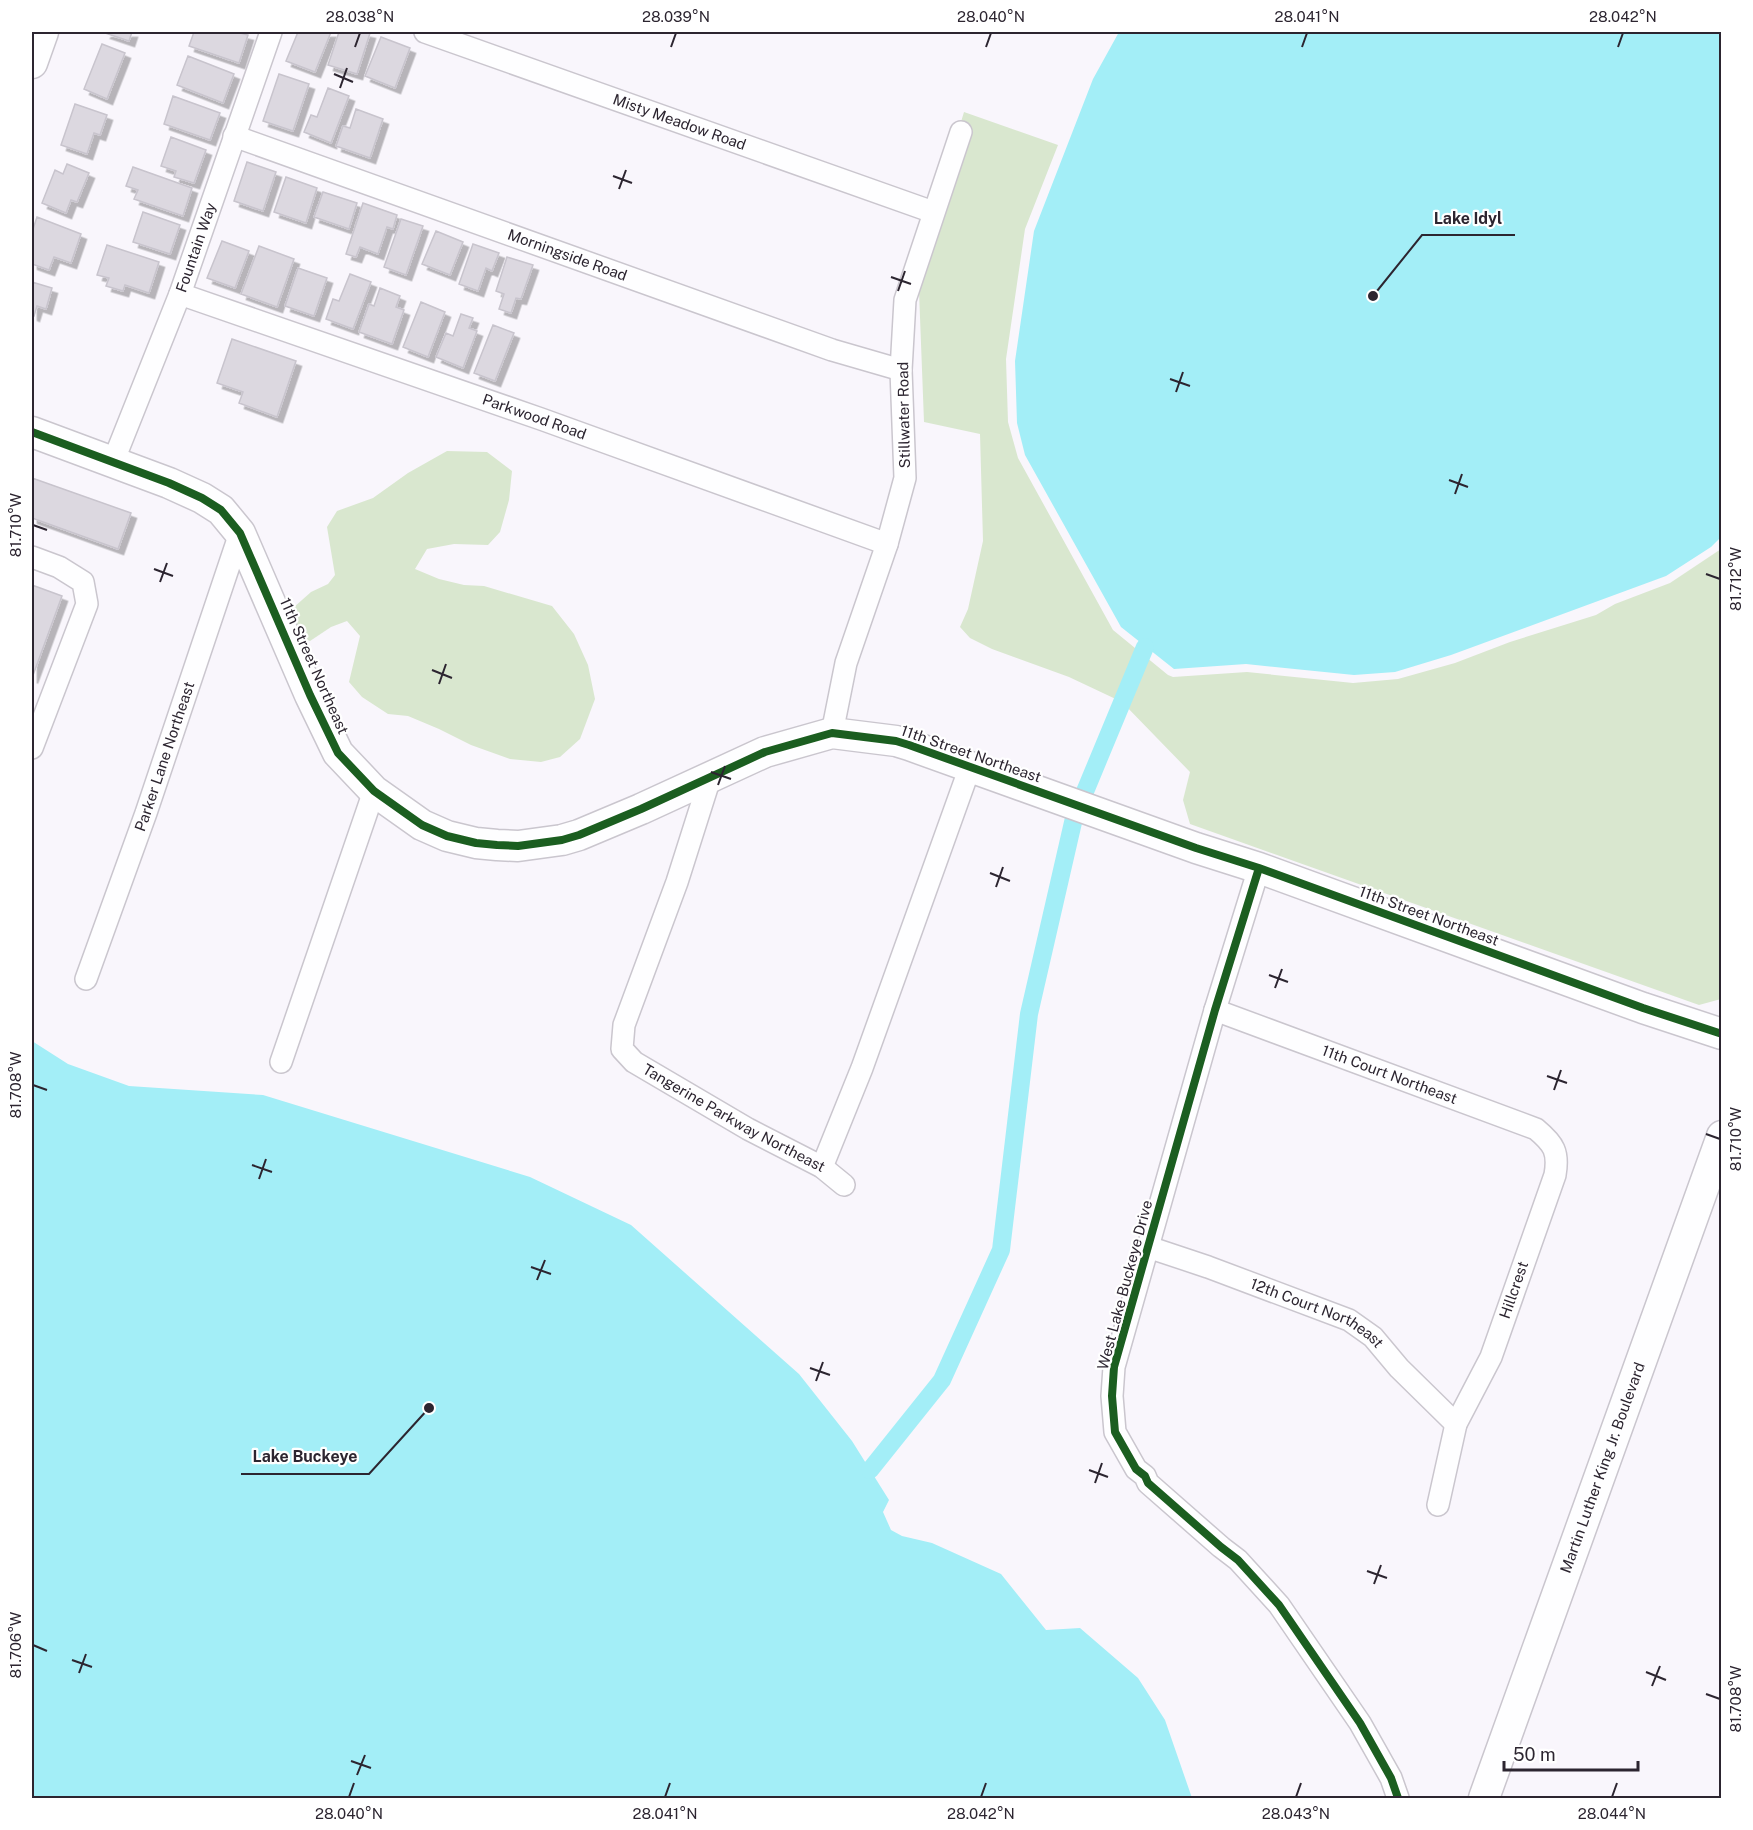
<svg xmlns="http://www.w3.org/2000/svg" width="1753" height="1830" font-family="'Public Sans',sans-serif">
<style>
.green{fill:#d9e7cf}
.water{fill:#a3eef7}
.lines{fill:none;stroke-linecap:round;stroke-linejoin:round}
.canal{stroke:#a3eef7;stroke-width:18}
.building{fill:#dcd8e0;stroke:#c8c4cd;stroke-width:1.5;filter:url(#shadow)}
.street-casing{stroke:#cac6ce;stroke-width:24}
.secondary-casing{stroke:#cac6ce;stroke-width:33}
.street{stroke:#fefeff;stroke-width:21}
.secondary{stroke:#fefeff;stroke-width:30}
.cycleway-casing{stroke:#fff;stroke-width:11}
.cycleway{stroke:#1b5e20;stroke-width:8}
.ticks{fill:none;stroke:#2c2530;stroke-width:2}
.labels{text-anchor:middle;stroke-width:4.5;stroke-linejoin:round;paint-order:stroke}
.street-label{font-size:15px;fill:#2c2530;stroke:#fff}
.leader{fill:none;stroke:#2c2530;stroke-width:2}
.callout-dot{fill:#2c2530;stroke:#fff;stroke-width:2}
.callout-label{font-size:16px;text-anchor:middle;font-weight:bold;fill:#2c2530;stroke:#fff;stroke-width:4.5;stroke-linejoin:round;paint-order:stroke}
.neatline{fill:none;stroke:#2c2530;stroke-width:2}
.ticks-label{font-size:15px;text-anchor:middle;fill:#2c2530}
</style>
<defs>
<filter id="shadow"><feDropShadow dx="5.5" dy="5.5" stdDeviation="0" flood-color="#0004"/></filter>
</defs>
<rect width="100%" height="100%" fill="#f9f6fc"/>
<path class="green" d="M964,112L1058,145L1025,229L1006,359L1008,422L1018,458L1113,630L1168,675L1173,677L1247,672L1353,683L1398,679L1455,663L1510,642L1596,615L1615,604L1670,583L1721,549V999L1699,1005L1190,824L1183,800L1190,772L1122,702L1069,677L992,649L970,638L960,627L968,609L983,541L980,434L924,422L919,291L938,224L951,155Z
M447,451L487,452L512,471L509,500L500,532L488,545L454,544L427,549L415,569L439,579L464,585L484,586L552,606L574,634L588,665L595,699L580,739L560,757L541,762L510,759L471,745L439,729L408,716L388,714L362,697L349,682L360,636L347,621L331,627L310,641L294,634L291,627L293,608L311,592L328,584L335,575L327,527L337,511L373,498L408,473Z"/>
<path class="water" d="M1119,32H1721V537L1711,547L1666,576L1451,655L1395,672L1354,675L1246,664L1174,669L1121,627L1025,455L1017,423L1015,361L1034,231L1093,79Z
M32,1041L68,1064L129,1086L263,1095L530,1177L631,1225L799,1374L852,1441L889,1500L883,1512L891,1530L902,1536L932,1543L1001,1574L1046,1630L1080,1628L1138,1678L1165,1720L1192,1798H32Z"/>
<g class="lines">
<path class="canal" d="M870,1470L942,1380L1001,1250L1029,1014L1074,818L1145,647"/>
</g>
<path class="building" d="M106,32H132L129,41L105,33Z
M194,32H236L248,35L239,63L189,46Z
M298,32H331L315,72L286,61Z
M339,32H365L370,33L357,74L328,65Z
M381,37L410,48L395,88L365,76Z
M102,44L125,53L107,99L84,89Z
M188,56L234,74L223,103L177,85Z
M279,74L309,84L293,131L263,121Z
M328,88L349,96L331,143L304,132L311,115L317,117Z
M173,96L220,113L210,140L164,124Z
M75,104L107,115L100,135L94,133L87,154L61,145Z
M356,109L383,119L370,158L336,146L343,126L350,128Z
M171,137L206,150L194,183L174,177L176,171L161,166Z
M247,162L276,172L263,211L234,201Z
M67,164L89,173L77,202L71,200L66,213L42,203L55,170L63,174Z
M133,167L192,188L183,216L134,199L138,190L126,186Z
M286,177L317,188L306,223L274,212Z
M323,192L357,203L349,229L314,217Z
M363,203L397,215L393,229L387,227L378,254L360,247L356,257L346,254Z
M143,212L180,225L170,254L133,242Z
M37,217L81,234L71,263L54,257L49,270L32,264V232Z
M401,219L423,226L406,275L384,267Z
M436,231L463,242L450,275L422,264Z
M222,241L249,251L235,288L207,278Z
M473,244L499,253L492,271L486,268L478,291L459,284Z
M107,245L159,262L149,293L125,285L123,291L106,286L109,278L97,275Z
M259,246L294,259L277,307L241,294Z
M507,257L533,265L521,299L516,298L511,313L499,309L504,294L496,291Z
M298,268L327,278L314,316L285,306Z
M350,274L371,282L353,329L326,319L333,299L339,301Z
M32,282L52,288L46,309L37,306L34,316L32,315Z
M380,288L400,296L396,307L404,310L392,344L359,332L369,304L374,306Z
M421,302L445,312L428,357L403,347Z
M461,314L473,318L469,328L477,331L463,368L436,357L446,333L453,336Z
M493,325L514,333L495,381L474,373Z
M232,339L296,361L277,417L239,403L243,392L217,383Z
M32,478L131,513L118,549L32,518Z
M32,585L62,596L32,678Z"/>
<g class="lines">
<g class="street-casing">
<g id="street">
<path id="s1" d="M425,32L933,212"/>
<path id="s2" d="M234,136L832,350L901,370"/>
<path id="s3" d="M180,294L541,419L887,544"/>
<path id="s4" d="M113,462L180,294L271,32"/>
<path d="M32,557L59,567L83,582L87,604L32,748"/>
<path d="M832,733L846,663L887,544L905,478L901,370L905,300L961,132"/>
<path id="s5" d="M710,778L677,882L624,1025L622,1049L634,1062L748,1129L822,1167L844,1185"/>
<path d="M1259,868L1215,1010L1114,1367L1112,1396L1115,1432L1136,1469L1145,1476L1148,1483L1221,1547L1238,1560L1279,1605L1360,1723L1391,1778L1398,1798"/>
<path id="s6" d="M86,979L146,813L240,533"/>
<path id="s7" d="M1215,1010L1536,1129C1554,1144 1559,1152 1555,1175L1491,1357L1456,1424L1438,1505"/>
<path d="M281,1062L374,791"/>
<path d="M822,1167L862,1068L970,767"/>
<path id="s8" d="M1148,1247L1208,1267L1349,1320L1373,1337L1399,1368L1456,1424"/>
</g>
</g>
<g class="secondary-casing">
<g id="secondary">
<path d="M32,63L43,32"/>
<path d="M32,432L169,483L202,498L221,510L240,533L310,695L338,753L374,791L422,825L447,836L476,843L497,845L518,846L562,840L579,835L641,809L765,752L832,733L896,741L909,745L1196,848L1259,868L1643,1008L1722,1034"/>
<path id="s9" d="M1484,1798L1722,1136"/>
</g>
</g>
<use href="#street" class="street"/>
<use href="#secondary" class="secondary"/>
<g class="cycleway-casing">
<path id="cycleway" d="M32,432L169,483L202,498L221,510L240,533L310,695L338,753L374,791L422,825L447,836L476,843L497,845L518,846L562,840L579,835L641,809L765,752L832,733L896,741L909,745L1196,848L1259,868L1643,1008L1722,1034
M1259,868L1215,1010L1114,1367L1112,1396L1115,1432L1136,1469L1145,1476L1148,1483L1221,1547L1238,1560L1279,1605L1360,1723L1391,1778L1398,1798"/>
</g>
<use href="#cycleway" class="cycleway"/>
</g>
<path class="ticks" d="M355,47L360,33M671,47L676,33M986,47L991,33M1302,47L1307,33M1618,47L1623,33M334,74L353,82M340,88L347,68M613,176L632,183M619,189L626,170M891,277L911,284M898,291L905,271M1170,379L1190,386M1176,392L1183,372M1449,480L1468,487M1455,494L1462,474M33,525L47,530M154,569L173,576M1706,574L1720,579M160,582L167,563M432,670L452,678M439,684L446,664M711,772L731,779M718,785L725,766M990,873L1010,881M996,887L1003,867M1269,975L1288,982M1275,988L1282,969M1547,1076L1567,1083M33,1085L47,1090M1554,1090L1561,1070M1706,1134L1720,1139M252,1165L272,1172M259,1179L266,1159M531,1267L551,1274M537,1280L545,1260M810,1368L830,1375M816,1381L823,1362M1089,1470L1108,1477M1095,1483L1102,1463M1367,1571L1387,1578M1374,1584L1381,1565M33,1645L47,1651M72,1660L92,1667M1646,1672L1666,1680M79,1673L86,1654M1652,1686L1660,1666M1706,1694L1720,1699M351,1761L371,1768M357,1775L365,1755M349,1797L354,1783M665,1797L670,1783M981,1797L986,1783M1296,1797L1301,1783M1612,1797L1617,1783"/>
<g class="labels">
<g class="street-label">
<text dy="5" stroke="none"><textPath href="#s1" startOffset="270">Misty Meadow Road</textPath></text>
<text dy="5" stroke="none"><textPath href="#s4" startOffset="230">Fountain Way</textPath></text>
<text dy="5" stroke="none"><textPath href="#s2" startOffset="354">Morningside Road</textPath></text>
<text transform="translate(904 415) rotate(-91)" y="5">Stillwater Road</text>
<text dy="5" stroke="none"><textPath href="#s3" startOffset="375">Parkwood Road</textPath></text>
<text transform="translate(314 666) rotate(66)" y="5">11th Street Northeast</text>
<text transform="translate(971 754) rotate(19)" y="5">11th Street Northeast</text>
<text dy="5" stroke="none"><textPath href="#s6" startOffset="236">Parker Lane Northeast</textPath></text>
<text transform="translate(1429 916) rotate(20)" y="5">11th Street Northeast</text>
<text dy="5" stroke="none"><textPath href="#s7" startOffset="186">11th Court Northeast</textPath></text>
<text dy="5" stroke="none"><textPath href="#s5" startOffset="418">Tangerine Parkway Northeast</textPath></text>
<text transform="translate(1125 1285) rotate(-75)" y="5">West Lake Buckeye Drive</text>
<text transform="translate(1514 1290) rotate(-71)" y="5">Hillcrest</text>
<text dy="5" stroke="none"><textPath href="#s8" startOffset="182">12th Court Northeast</textPath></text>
<text dy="5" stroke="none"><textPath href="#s9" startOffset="351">Martin Luther King Jr. Boulevard</textPath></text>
</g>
</g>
<path class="leader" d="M1373 296L1422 235H1515M429 1408L369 1474H241"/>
<g class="callout-dot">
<circle cx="1373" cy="296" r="6"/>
<circle cx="429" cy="1408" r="6"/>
</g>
<g class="callout-label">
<text x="1468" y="224">Lake Idyl</text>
<text x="305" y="1462">Lake Buckeye</text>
</g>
<rect width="1753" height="1830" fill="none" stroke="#ffffff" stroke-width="66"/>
<path d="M1504 1761v9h134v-9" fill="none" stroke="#2c2530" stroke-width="3"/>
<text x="1513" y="1761" font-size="18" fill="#2c2530" stroke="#ffffff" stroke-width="4.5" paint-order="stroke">50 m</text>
<rect x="33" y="33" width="1687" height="1764" class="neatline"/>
<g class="ticks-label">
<text x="360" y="22">28.038°N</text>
<text x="676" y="22">28.039°N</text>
<text x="991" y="22">28.040°N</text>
<text x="1307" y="22">28.041°N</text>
<text x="1623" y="22">28.042°N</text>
<text transform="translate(16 525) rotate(-90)" y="5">81.710°W</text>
<text transform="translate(1736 579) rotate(-90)" y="5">81.712°W</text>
<text transform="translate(16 1085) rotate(-90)" y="5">81.708°W</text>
<text transform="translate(1736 1139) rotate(-90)" y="5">81.710°W</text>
<text transform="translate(16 1645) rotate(-90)" y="5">81.706°W</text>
<text transform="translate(1736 1699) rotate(-90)" y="5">81.708°W</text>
<text x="349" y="1819">28.040°N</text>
<text x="665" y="1819">28.041°N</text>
<text x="981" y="1819">28.042°N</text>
<text x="1296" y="1819">28.043°N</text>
<text x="1612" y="1819">28.044°N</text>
</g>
</svg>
